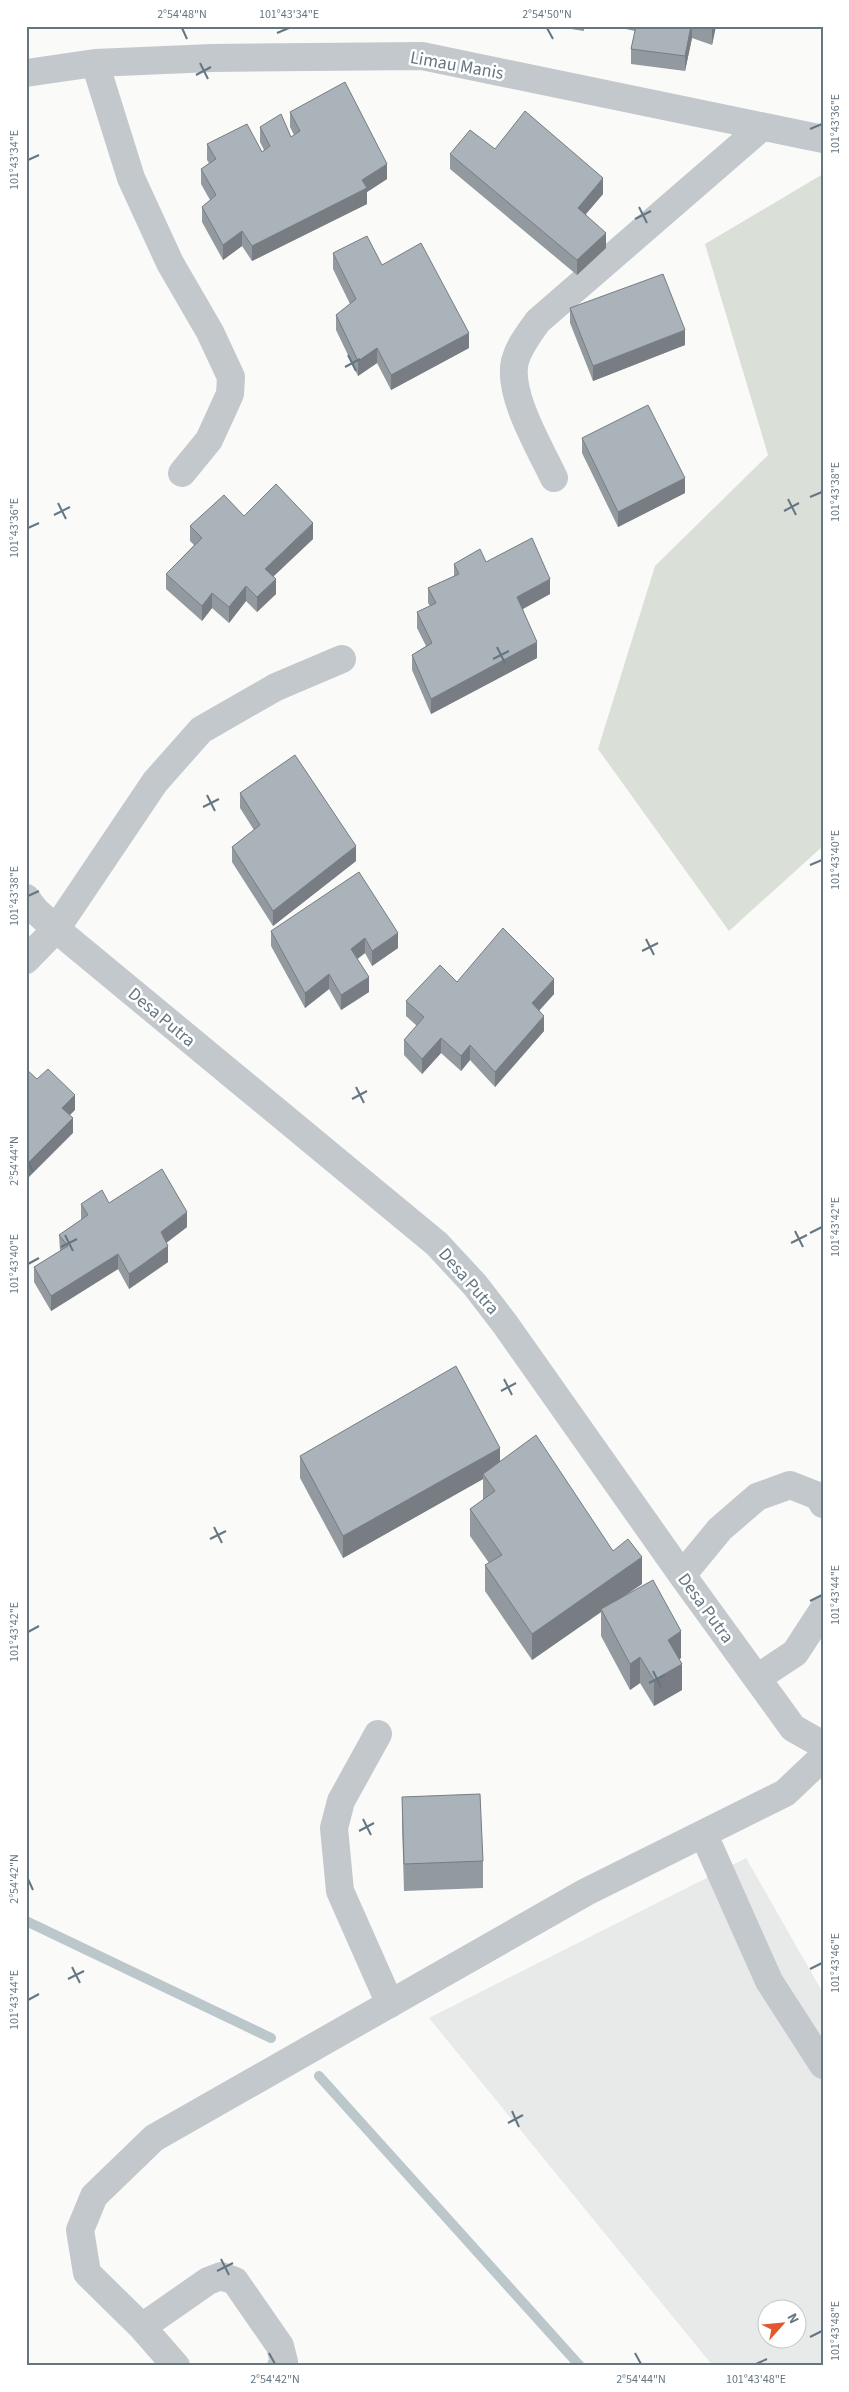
<svg xmlns="http://www.w3.org/2000/svg" width="849" height="2392" font-family="'Source Sans 3',sans-serif">
<style>
.built{fill:#e8e9e9;fill-rule:evenodd}
.green{fill:#dadfd7}
.lines{fill:none;stroke-linecap:round;stroke-linejoin:round}
.stream{stroke:#bbc7cb;stroke-width:10}
.minor{stroke:#c3c8cc;stroke-width:28}
.wall{fill:#929a9f}
.shaded-wall{fill:#777d82}
.building{fill:#aab3b9;stroke:#777d82}
.ticks{fill:none;stroke:#657683;stroke-width:2}
.labels{text-anchor:middle;stroke-width:5;stroke-linejoin:round;paint-order:stroke}
.street-label{font-size:18px;fill:#657683;stroke:#fff}
.neatline{fill:none;stroke:#657683;stroke-width:2}
.ticks-label{font-size:12px;text-anchor:middle;fill:#657683}
</style>
<rect width="100%" height="100%" fill="#fafaf8"/>
<path class="built" d="M746,1858L823,1993V2366H713L429,2018ZM766,2310H796V2340H766Z"/>
<path class="green" d="M823,174V846L729,931L598,749L655,566L768,455L705,244Z"/>
<g class="lines">
<path class="stream" d="M26,1921L271,2038
M319,2076L580,2366"/>
<path class="minor" d="M95,63L131,178L170,263L210,332L231,377L230,394L209,440L182,473
M26,73L95,63L212,58L422,56L823,139
M554,478C540,448 507,394 515,361C519,346 529,334 538,321L762,127
M26,898L36,911L56,929L437,1244L475,1285L505,1324L682,1575L793,1728L823,1745
M26,960L56,929L155,782L201,730L276,687L342,659
M682,1575L720,1529L757,1497L790,1485L818,1496L823,1504
M757,1678L795,1653L823,1610
M378,1734L341,1801L334,1828L340,1891L390,2004
M704,1835L769,1981L823,2065
M142,2327L208,2281L221,2276L235,2281L280,2346L284,2362L281,2366
M176,2366L142,2327L87,2273L80,2230L94,2196L154,2138L586,1892L785,1793L823,1757"/>
</g>
<path class="wall" d="M552,26H584V31Z
M621,26H716L712,45L692,38L685,71L631,64V49L635,31L621,28Z
M290,112L387,179L367,192V204L252,261L242,246L223,260L202,222V207L210,200L201,184V169L209,163L207,160V144L262,152L264,150L260,142V127L291,137L294,135L290,127Z
M495,149L603,194L586,214L606,248L577,275L450,169V154Z
M333,253L382,265L469,348L391,390L377,363L358,376L336,330V315L350,304L333,269Z
M570,308L685,345L593,381L570,323Z
M582,438L685,493L618,527L582,453Z
M244,516L313,539L274,576L276,594L257,612L246,601L229,623L212,608L202,621L166,589V574L194,545L190,541V526Z
M486,562L550,594L523,609L537,658L431,714L412,670V655L426,646L417,628V612L430,606L428,603V588L454,576V564Z
M240,793L356,861L273,926L232,862V847L254,830L240,808Z
M271,931L398,933V948L372,966L365,953L357,959L369,992L341,1010L329,989L305,1008L271,946Z
M457,982L554,994L539,1011L544,1031L495,1087L470,1060L461,1071L441,1053L422,1074L404,1055V1040L417,1026L406,1016V1001Z
M109,1203L187,1227L166,1243L168,1262L129,1289L118,1269L51,1311L34,1282V1267L60,1251L59,1235L81,1220V1204Z
M300,1456L500,1461L613,1551L642,1584L622,1597L681,1658L679,1659L682,1690L654,1706L640,1683L630,1690L601,1636V1612L532,1660L485,1591V1565L489,1563L470,1536V1509L483,1500V1479L343,1558L300,1478Z
M402,1797L483,1861V1888L404,1891L402,1823Z"/>
<path class="shaded-wall" d="M691,26H692V38L685,71V56Z
M713,26H716L712,45V29Z
M387,164V179L367,192V204L252,261V246L362,180Z
M603,178V194L578,223V208Z
M242,231V246L223,260V245Z
M606,233V248L577,275V260Z
M685,330V345L593,381V366Z
M469,333V348L391,390V375Z
M377,348V363L358,376V361Z
M685,478V493L618,527V512Z
M313,523V539L265,584V569Z
M276,579V594L257,612V597Z
M550,579V594L517,612V597Z
M246,586V601L229,623V607Z
M212,593V608L202,621V606Z
M537,642V658L431,714V699Z
M356,846V861L273,926V911Z
M398,933V948L372,966V951Z
M365,938V953L351,964V949Z
M329,974V989L305,1008V993Z
M369,977V992L341,1010V995Z
M554,979V994L532,1018V1003Z
M544,1016V1031L495,1087V1072Z
M441,1038V1053L422,1074V1059Z
M470,1045V1060L461,1071V1056Z
M75,1095V1110L62,1123V1108Z
M73,1118V1133L26,1180V1165Z
M187,1212V1227L161,1247V1232Z
M168,1246V1262L129,1289V1274Z
M118,1254V1269L51,1311V1296Z
M500,1448V1470L483,1474V1479L343,1558V1536Z
M642,1557V1584L602,1611L601,1609V1612L532,1660V1634Z
M681,1631V1658L668,1667V1640Z
M640,1657V1683L630,1690V1664Z
M682,1664V1690L654,1706V1680Z"/>
<path class="building" d="M636,26H691L685,56L631,49Z
M702,26H713L712,29Z
M345,82L387,164L362,180L367,188L252,246L242,231L223,245L202,207L216,195L201,169L216,159L207,144L247,124L262,152L270,146L260,127L281,114L291,137L300,131L290,112Z
M525,111L603,178L578,208L606,233L577,260L450,154L470,130L495,149Z
M367,236L382,265L421,243L469,333L391,375L377,348L358,361L336,315L356,299L333,253Z
M663,274L685,330L593,366L570,308Z
M648,405L685,478L618,512L582,438Z
M276,484L313,523L265,569L276,579L257,597L246,586L229,607L212,593L202,606L166,574L202,538L190,526L224,495L244,516Z
M532,538L550,579L517,597L537,642L431,699L412,655L432,643L417,612L436,603L428,588L459,574L454,564L480,549L486,562Z
M295,755L356,846L273,911L232,847L260,825L240,793Z
M359,872L398,933L372,951L365,938L351,949L369,977L341,995L329,974L305,993L271,931Z
M503,928L554,979L532,1003L544,1016L495,1072L470,1045L461,1056L441,1038L422,1059L404,1040L424,1017L406,1001L440,965L457,982Z
M26,1069L37,1079L48,1069L75,1095L62,1108L73,1118L26,1165Z
M162,1169L187,1212L161,1232L168,1246L129,1274L118,1254L51,1296L34,1267L68,1246L59,1235L88,1215L81,1204L102,1190L109,1203Z
M456,1366L500,1448L343,1536L300,1456Z
M536,1435L613,1551L628,1539L642,1557L532,1634L485,1565L502,1555L470,1509L495,1491L483,1474Z
M653,1580L681,1631L668,1640L682,1664L654,1680L640,1657L630,1664L601,1609Z
M480,1794L483,1861L404,1864L402,1797Z"/>
<path class="ticks" d="M182,28L187,39M547,28L553,39M277,33L289,28M200,63L208,79M196,75L211,67M810,129L822,124M28,160L39,155M639,207L647,223M635,219L651,211M348,355L356,371M345,367L360,359M810,497L822,492M788,499L796,515M58,503L66,519M784,511L799,503M54,515L70,507M28,528L39,523M497,647L505,663M493,659L509,651M207,795L215,811M203,807L219,799M810,865L822,860M28,896L39,891M646,939L654,955M642,951L658,943M356,1087L364,1103M352,1099L367,1091M28,1161L33,1172M795,1231L803,1247M810,1233L822,1227M65,1235L73,1251M791,1243L807,1235M61,1247L77,1239M28,1264L39,1258M504,1379L512,1395M501,1391L516,1383M214,1527L222,1543M210,1539L226,1531M810,1601L822,1595M28,1632L39,1626M653,1671L661,1687M649,1683L665,1675M363,1819L371,1835M359,1831L374,1823M28,1879L33,1890M72,1967L80,1983M810,1969L822,1963M68,1979L84,1971M28,2000L39,1994M512,2111L519,2127M508,2123L523,2115M221,2259L229,2275M217,2271L233,2263M810,2337L822,2331M269,2353L275,2364M635,2353L641,2364M756,2364L767,2359"/>
<g class="labels">
<g class="street-label">
<text transform="translate(457 65) rotate(10)" y="6">Limau Manis</text>
<text transform="translate(162 1017) rotate(40)" y="6">Desa Putra</text>
<text transform="translate(469 1281) rotate(49)" y="6">Desa Putra</text>
<text transform="translate(706 1608) rotate(54)" y="6">Desa Putra</text>
</g>
</g>
<rect width="849" height="2392" fill="none" stroke="#ffffff" stroke-width="55"/>
<g transform="translate(782 2324) rotate(63)"><circle r="24" fill="#ffffff" stroke="#c1c8cd"/>
<path d="M0-4L9 19L0 12L-9 19Z" fill="#e4572e"/>
<text y="-8" font-size="14" font-weight="bold" text-anchor="middle" fill="#657683">N</text>
</g>
<rect x="28" y="28" width="794" height="2336" class="neatline"/>
<g class="ticks-label">
<text x="182" y="18">2°54'48"N</text>
<text x="289" y="18">101°43'34"E</text>
<text x="547" y="18">2°54'50"N</text>
<text transform="translate(835 124) rotate(-90)" y="4">101°43'36"E</text>
<text transform="translate(14 160) rotate(-90)" y="4">101°43'34"E</text>
<text transform="translate(835 492) rotate(-90)" y="4">101°43'38"E</text>
<text transform="translate(14 528) rotate(-90)" y="4">101°43'36"E</text>
<text transform="translate(835 860) rotate(-90)" y="4">101°43'40"E</text>
<text transform="translate(14 896) rotate(-90)" y="4">101°43'38"E</text>
<text transform="translate(14 1161) rotate(-90)" y="4">2°54'44"N</text>
<text transform="translate(835 1227) rotate(-90)" y="4">101°43'42"E</text>
<text transform="translate(14 1264) rotate(-90)" y="4">101°43'40"E</text>
<text transform="translate(835 1595) rotate(-90)" y="4">101°43'44"E</text>
<text transform="translate(14 1632) rotate(-90)" y="4">101°43'42"E</text>
<text transform="translate(14 1879) rotate(-90)" y="4">2°54'42"N</text>
<text transform="translate(835 1963) rotate(-90)" y="4">101°43'46"E</text>
<text transform="translate(14 2000) rotate(-90)" y="4">101°43'44"E</text>
<text transform="translate(835 2331) rotate(-90)" y="4">101°43'48"E</text>
<text x="275" y="2383">2°54'42"N</text>
<text x="641" y="2383">2°54'44"N</text>
<text x="756" y="2383">101°43'48"E</text>
</g>
</svg>
